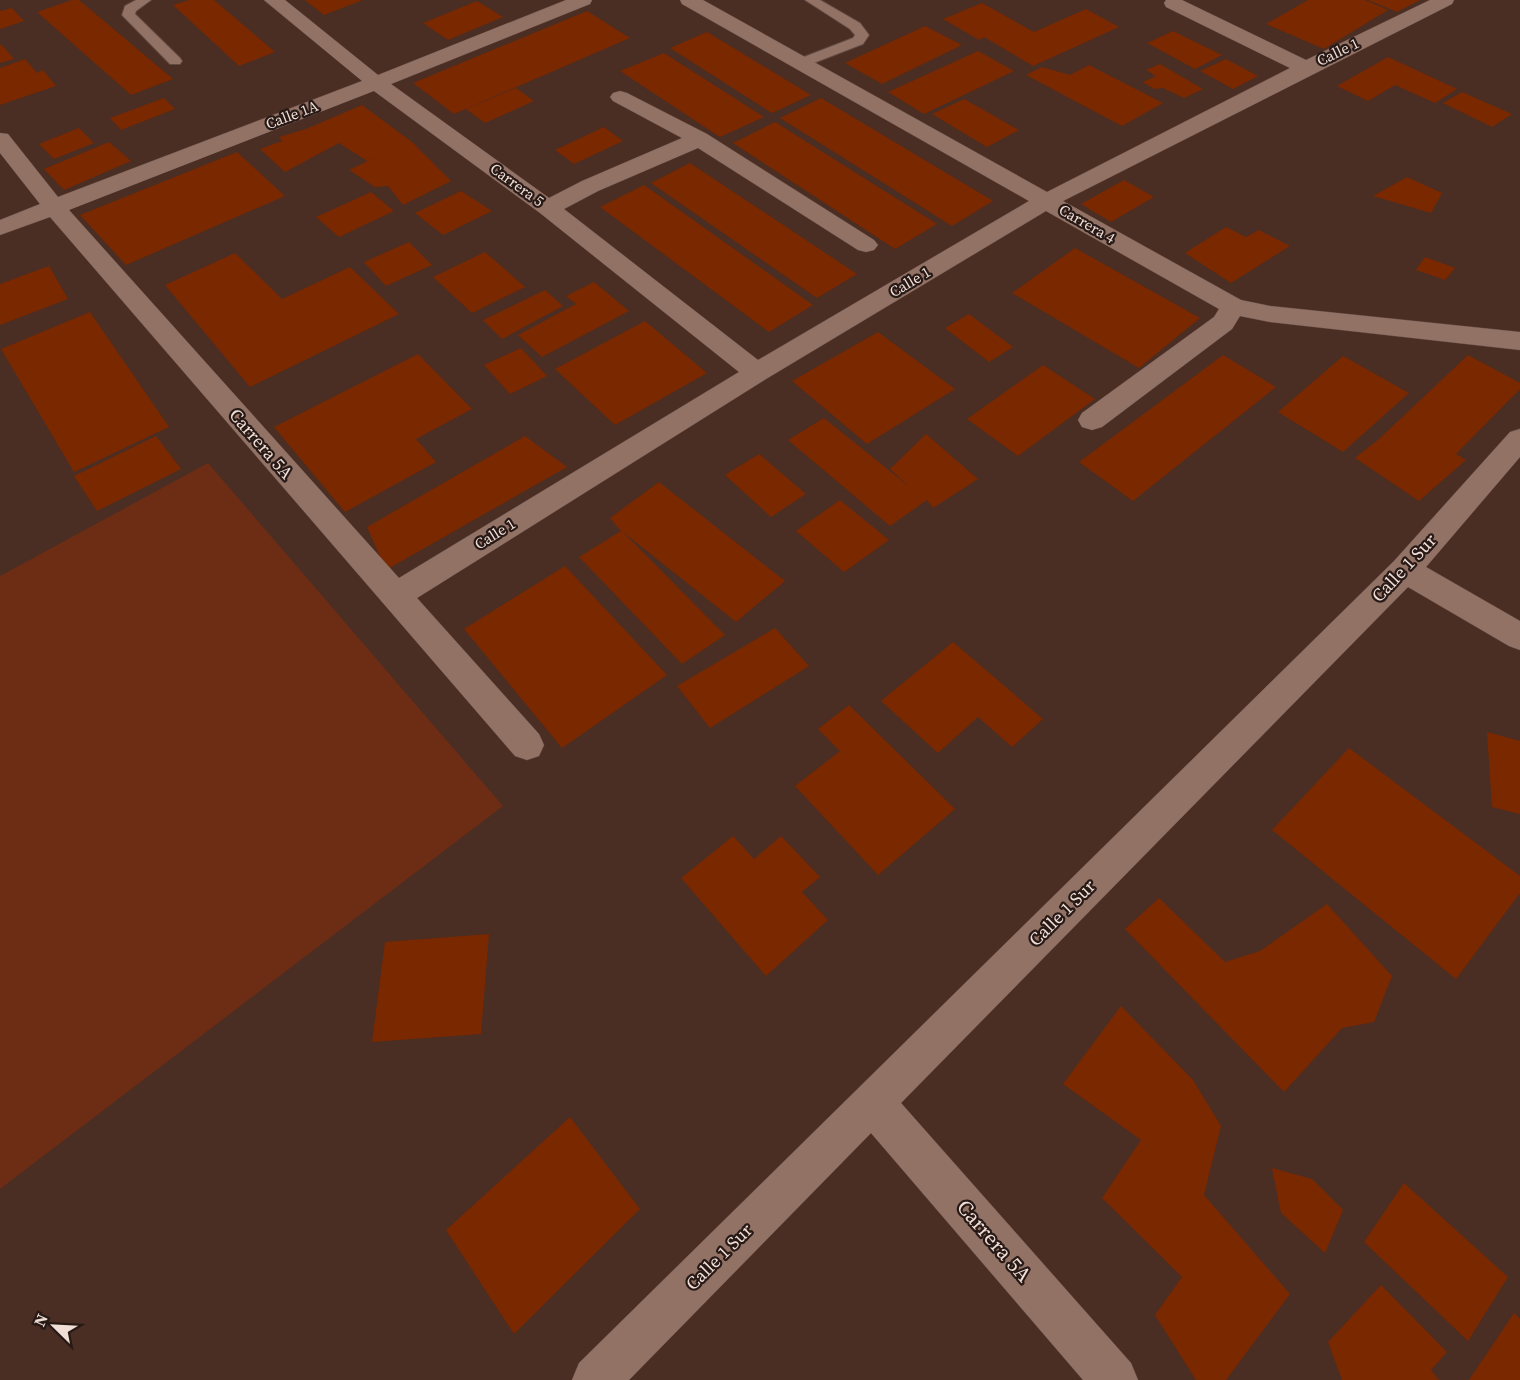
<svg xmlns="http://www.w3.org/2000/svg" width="1520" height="1380" font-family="'Source Serif 4',serif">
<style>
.green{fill:#6c2d14}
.building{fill:#7a2800}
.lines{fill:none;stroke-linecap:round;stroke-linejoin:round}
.service-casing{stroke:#614940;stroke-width:2}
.minor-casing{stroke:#614940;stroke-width:1}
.service{fill:#937266;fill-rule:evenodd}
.minor{fill:#937266;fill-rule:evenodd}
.labels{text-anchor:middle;stroke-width:4.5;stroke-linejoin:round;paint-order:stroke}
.far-street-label{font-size:15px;fill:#f1ded7;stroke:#271915}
.street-label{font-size:18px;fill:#f1ded7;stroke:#271915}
.near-street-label{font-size:21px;fill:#f1ded7;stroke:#271915}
</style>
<rect width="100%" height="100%" fill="#4a2d23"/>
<path class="green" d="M208,463L503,806L0,1189V576Z"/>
<path class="building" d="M72,0H79L173,79L131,95L37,12Z
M189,0H214L275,52L239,66L173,5Z
M305,0H363L324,15Z
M1308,0H1365L1388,10L1324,49L1266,24Z
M1368,0H1420L1397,12Z
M477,1L503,17L448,40L423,23Z
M982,3L1034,32L1086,9L1119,27L1033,66L984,37L979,40L943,19Z
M12,8L24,21L0,29V11Z
M587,11L630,38L454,114L413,83Z
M925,26L962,45L882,84L845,63Z
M1173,31L1222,55L1195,69L1147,43Z
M707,32L811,95L772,113L670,48Z
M0,45H2L14,59L0,63Z
M978,51L1014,71L924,114L888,92Z
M664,53L764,117L720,137L620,71Z
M1388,57L1457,89L1435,103L1395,85L1368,101L1337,86Z
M25,59L37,73L43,70L56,86L0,105V68Z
M1226,59L1258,76L1233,89L1200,71Z
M1160,64L1203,89L1184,98L1163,88L1154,89L1143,82L1156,76L1146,70Z
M1089,65L1163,103L1122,126L1026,75L1042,67L1070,75Z
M516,88L534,101L485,123L466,109Z
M1462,92L1512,114L1492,127L1443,103Z
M164,98L175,109L121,130L110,118Z
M821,98L993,201L952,226L780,118Z
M964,99L1019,130L987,147L932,114Z
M362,105L412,142L451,181L403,205L388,186L375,187L349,170L378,156L367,161L339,143L285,172L260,149L282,141L279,137L306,129Z
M775,122L937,224L895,249L733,143Z
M604,127L623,141L574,164L555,150Z
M79,128L94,143L54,159L39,144Z
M109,142L131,161L64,190L44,169Z
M237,152L285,196L126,265L80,215Z
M690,163L857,274L817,298L651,183Z
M1407,177L1442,193L1431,213L1373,196Z
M1124,180L1154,197L1111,222L1081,204Z
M644,185L813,305L769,332L600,207Z
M461,191L492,211L443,235L415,213Z
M371,192L394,211L339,237L316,217Z
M1226,227L1246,237L1259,230L1290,246L1231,283L1185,253Z
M409,242L432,265L386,286L364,262Z
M1075,248L1200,318L1139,368L1012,293Z
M485,252L525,287L472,313L433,277Z
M235,253L282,299L350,267L399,314L250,387L165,285Z
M1425,257L1455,268L1445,280L1416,270Z
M49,266L68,299L0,325V284Z
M594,282L629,311L542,357L518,335L576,304L566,296Z
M545,290L563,306L502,339L483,320Z
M90,312L169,427L74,472L1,349Z
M969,314L1013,347L989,362L945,328Z
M645,321L707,373L615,425L555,369Z
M878,332L955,389L867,444L792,381Z
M521,348L547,376L510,394L484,365Z
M418,354L472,409L416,439L436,462L345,512L274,427Z
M1223,355L1276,387L1133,501L1079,462Z
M1468,355L1520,383V389L1456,454L1466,460L1419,501L1355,458L1379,439Z
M1343,356L1409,393L1343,452L1278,412Z
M1043,365L1095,399L1018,456L967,419Z
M824,418L911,488L890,469L926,434L978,479L933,508L927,500L890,526L788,440Z
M156,436L181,469L97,511L74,476Z
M525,436L567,467L386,570L367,527Z
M759,454L806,494L771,517L725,475Z
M659,482L785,581L736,622L623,532L725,635L682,664L579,557L621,531L610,518Z
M840,500L889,540L844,572L796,531Z
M565,566L667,675L562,748L464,629Z
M775,628L809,666L710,728L677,686Z
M953,642L1043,719L1012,747L978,717L938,753L881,701Z
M849,705L955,809L878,875L795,786L840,751L818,729Z
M1487,732L1520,741V814L1492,807Z
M1349,748L1520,876V893L1456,979L1272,830Z
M733,836L754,859L781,836L820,877L802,892L828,920L766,976L681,878Z
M1159,898L1225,962L1260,951L1327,904L1392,976L1374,1022L1342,1028L1284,1092L1125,929Z
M489,934L481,1034L372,1042L385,942Z
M1121,1006L1193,1080L1221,1126L1204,1195L1290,1294L1226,1380H1196L1155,1315L1182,1277L1102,1198L1141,1140L1063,1084Z
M570,1117L640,1209L514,1334L446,1230Z
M1272,1168L1312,1179L1343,1210L1325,1253L1281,1213Z
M1404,1183L1508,1277L1468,1341L1364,1242Z
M1381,1285L1447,1352L1431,1370L1439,1380H1342L1328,1342Z
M1514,1313L1520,1319V1380H1469Z"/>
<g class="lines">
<g class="service-casing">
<path id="service" d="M136,0H151L136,11L135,14L180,58L182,61L180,64H170L122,15L125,6Z
M805,0H820L860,23L869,35L863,44L806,66H796L794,63L796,60L853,38L855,35L850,29Z"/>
</g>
<g class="minor-casing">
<path id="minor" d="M264,0H285L378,75L566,0H592L590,4L391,84L549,198L582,181L682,138L613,101L610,97L613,93L620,91L627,93L707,134L874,240L878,245L874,250L866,252L858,250L698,148L598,191L564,209L758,360L1029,201L682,4L680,0H703L1047,192L1290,68L1166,7L1164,3L1166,0H1182L1306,60L1430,0H1454L1452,4L1063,201L1241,300L1270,306L1520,332V350L1270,322L1240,316L1232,329L1102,427L1092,430L1082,427L1078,420L1082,413L1214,317L1219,309L1046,211L766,379L417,598L539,734L544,745L539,756L527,760L515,756L50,217L0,235V220L40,204L0,153V133L8,134L58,197L362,81ZM374,91L540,213L739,372L399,578L69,210Z
M1520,429V457L1426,567L1520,621V650L1509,646L1408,587L901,1103L1131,1363L1138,1380H1083L871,1133L629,1380H572L579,1363L1394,561L1510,432Z"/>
</g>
<use href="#service" class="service"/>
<use href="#minor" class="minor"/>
</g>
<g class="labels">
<g class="far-street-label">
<text transform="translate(1338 52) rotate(-26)" y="5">Calle 1</text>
<text transform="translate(292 115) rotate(-21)" y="5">Calle 1A</text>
<text transform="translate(517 185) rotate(36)" y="5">Carrera 5</text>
<text transform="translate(1087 224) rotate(30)" y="5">Carrera 4</text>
<text transform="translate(910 282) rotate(-31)" y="5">Calle 1</text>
<text transform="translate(495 534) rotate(-32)" y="5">Calle 1</text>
</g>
<g class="street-label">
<text transform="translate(261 444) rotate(49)" y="6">Carrera 5A</text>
<text transform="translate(1404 568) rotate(-47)" y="6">Calle 1 Sur</text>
<text transform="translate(1062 913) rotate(-45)" y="6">Calle 1 Sur</text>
<text transform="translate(719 1257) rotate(-45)" y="6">Calle 1 Sur</text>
</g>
<g class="near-street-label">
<text transform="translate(994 1241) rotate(49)" y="7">Carrera 5A</text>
</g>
</g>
<g transform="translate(54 1326) rotate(294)" stroke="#271915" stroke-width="4.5" paint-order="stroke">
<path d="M0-4.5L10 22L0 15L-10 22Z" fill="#f1ded7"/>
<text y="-9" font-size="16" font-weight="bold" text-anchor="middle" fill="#f1ded7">N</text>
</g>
</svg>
